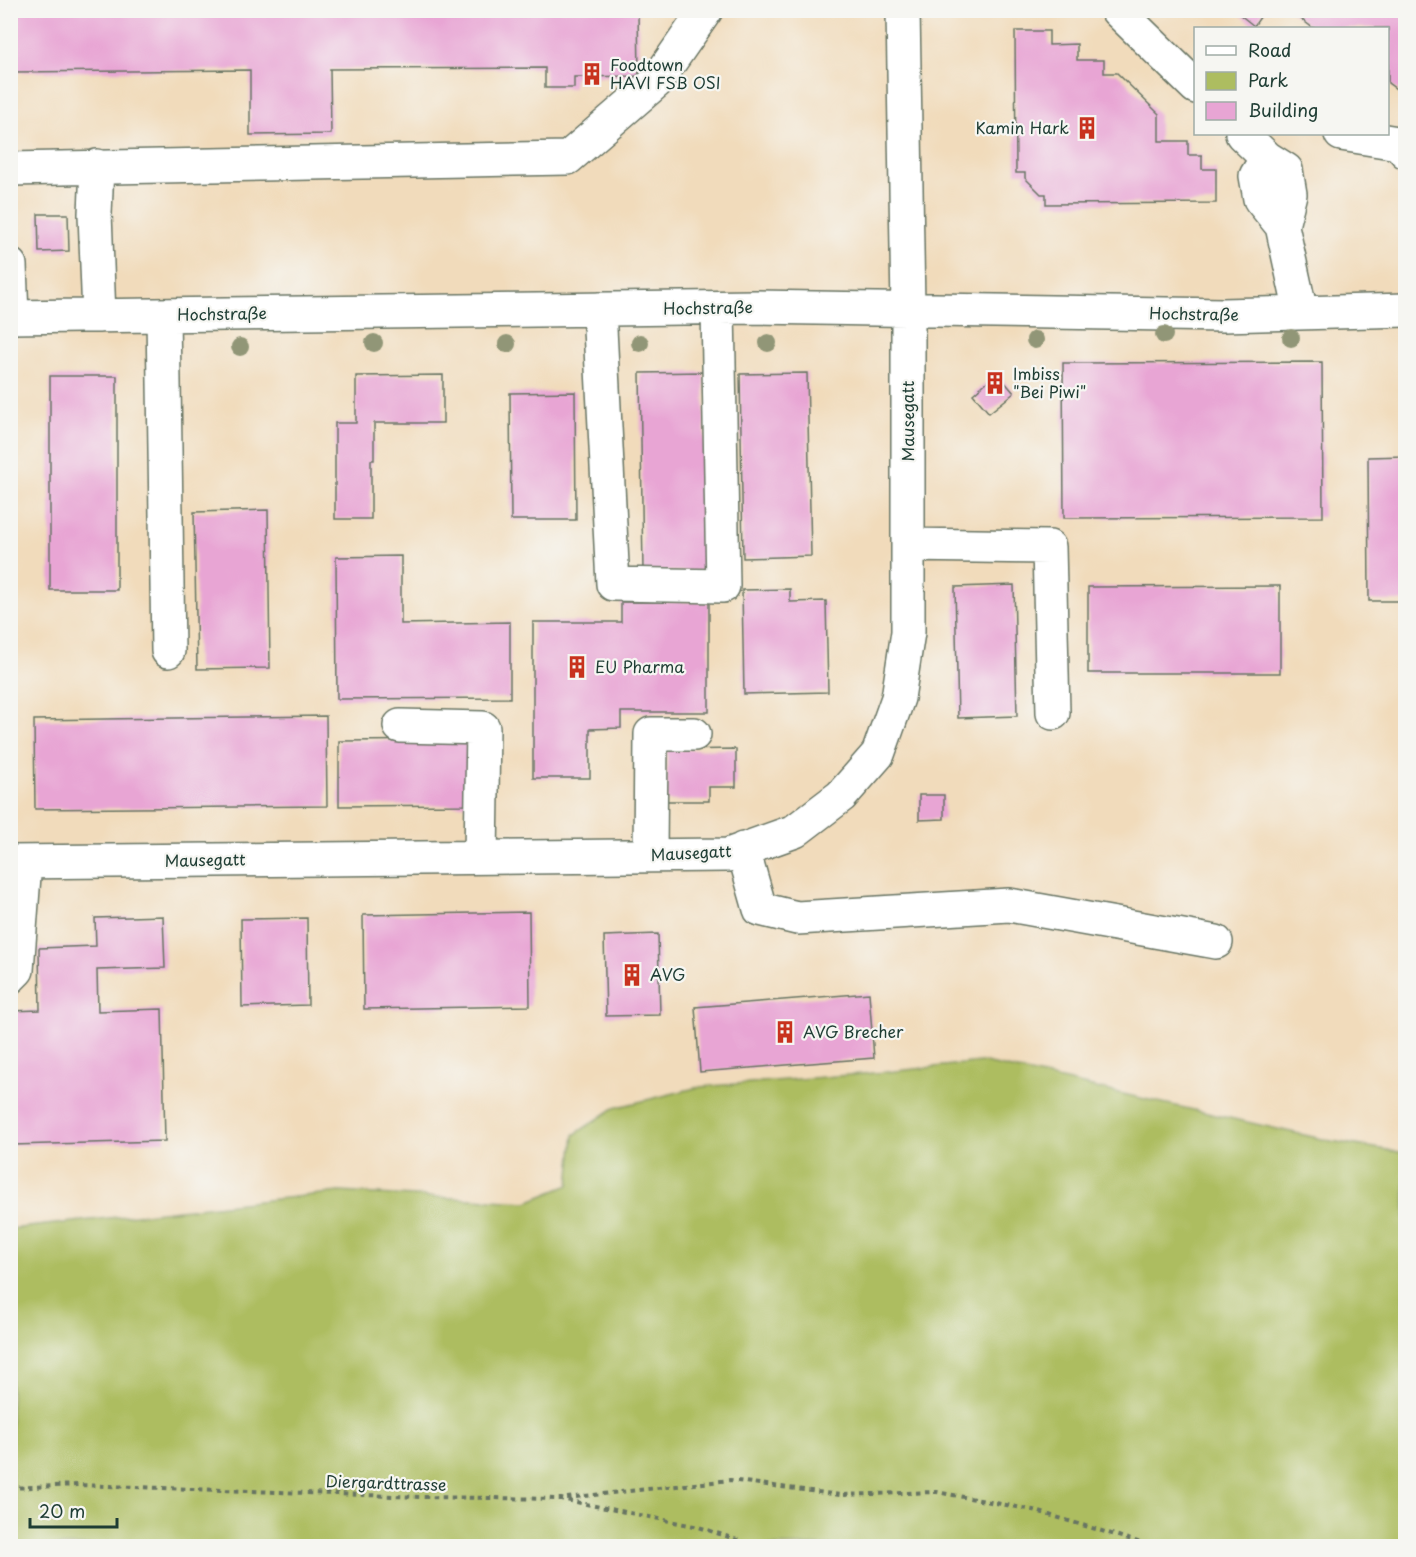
<svg xmlns="http://www.w3.org/2000/svg" width="1416" height="1557" font-family="'Playpen Sans',sans-serif">
<style>
.green{fill:#adbd60;stroke:#667d4a;stroke-width:1.5}
.building{fill:#e8a5d4}
.lines{fill:none;stroke-linecap:round;stroke-linejoin:round}
.minor-casing{stroke:#687463;stroke-width:36}
.path{stroke:#687463;stroke-width:4;stroke-dasharray:4.5 4.5;stroke-linecap:butt}
.minor{stroke:#fff;stroke-width:33}
.tree{fill:#919677}
.labels{text-anchor:middle;stroke-width:4.5;stroke-linejoin:round;paint-order:stroke}
.poi-label{font-size:16px;fill:#1f3d34;stroke:#f6f6f2;text-anchor:start}
.street-label{font-size:16px;fill:#1f3d34;stroke:#f6f6f2}
</style>
<rect width="100%" height="100%" fill="#f6f6f2"/>
<filter id="ink" filterUnits="userSpaceOnUse"><feTurbulence type="fractalNoise" baseFrequency=".0167" numOctaves="2"/><feDisplacementMap in="SourceGraphic" scale="12" xChannelSelector="R" yChannelSelector="G"/><feConvolveMatrix kernelMatrix="1 2 1 2 8 2 1 2 1" color-interpolation-filters="sRGB"/></filter>
<filter id="wash" filterUnits="userSpaceOnUse"><feTurbulence type="fractalNoise" baseFrequency=".008" numOctaves="4" result="noise"/><feDisplacementMap in="SourceGraphic" scale="24" xChannelSelector="R" yChannelSelector="G"/><feGaussianBlur stdDeviation="1.35" result="paint"/><feColorMatrix in="noise" values="0 0 0 0 0 0 0 0 0 0 0 0 0 0 0 0 0 1.4 0 .05"/><feComposite in="paint" operator="in"/></filter>
<g filter="url(#wash)">
<rect width="100%" height="100%" fill="#f1dbbb"/>
<path class="green" d="M981,1062L1331,1141L1405,1153V1546H11V1229L339,1192L527,1202L569,1185L574,1135L614,1108L699,1087L887,1072Z"/>
<g id="blocks">
<path class="building" d="M10,10H638L639,76L574,77V88H545V68L330,69L331,134L250,135V70L10,72Z
M1234,10H1265L1254,26Z
M1289,10H1406V96L1388,83V28H1313Z
M1015,31H1049V45L1077,44V60H1104V73H1117L1159,114V141H1188V155H1202V169H1216V203L1046,204V194H1041L1025,178V173H1016Z
M38,214H68L69,251L39,252Z
M1322,362L1323,517L1064,518L1063,363Z
M704,372L707,571L643,572L640,373Z
M807,373L811,556L743,558L740,374Z
M997,373L1014,393L989,413L973,394Z
M443,375V423H374V460H371V519H335V423H356V376Z
M50,376H117V590H50Z
M575,392L576,520H511L510,393Z
M1406,456V601H1369L1368,457Z
M268,510L270,668L197,669L194,512Z
M401,556V624L510,622V698L337,699L336,557Z
M1014,585L1017,716L958,718L955,587Z
M1280,586V673H1088V587Z
M790,589V602L826,601L828,692L744,694L742,590Z
M621,602H709V712H621V728L590,729V778H533V622H621Z
M326,716L327,806L35,809L34,720Z
M468,740V805L339,806V741Z
M736,749V787H709V801H667V750Z
M919,795H944V819L919,820Z
M529,912L530,1006L364,1009L363,915Z
M163,916L165,968L97,970L98,1011L162,1009L165,1141L12,1145L10,1011L40,1010L39,948L96,946L95,918Z
M307,918L308,1005L242,1007L241,919Z
M658,934L660,1015L606,1016L604,936Z
M869,993L874,1058L700,1072L695,1007Z"/>
</g>
</g>
<g filter="url(#ink)">
<use href="#blocks" fill-opacity="0" stroke="#687463" stroke-width="1.5"/>
<g class="lines">
<g class="minor-casing">
<path id="minor" d="M1117,10L1196,87
M1242,134L1267,158
M1341,134L1398,143L1406,152
M97,166L95,214L99,316
M10,169L568,158L656,82L706,10
M1282,226L1260,199L1256,176L1267,158L1286,170L1290,194L1282,226L1301,313
M10,265L12,317
M599,309L613,584L723,586L718,308
M163,315L168,651
M10,317L756,307L1223,315L1406,310
M908,545L1049,547L1053,713
M400,726L483,728L481,857
M743,849L760,909L797,918L1009,905L1216,942
M650,855L651,734H694
M10,862L728,855L795,831L841,796L878,754L898,698L908,632V308L903,10
M10,977L17,970L25,862"/>
</g>
<path class="path" d="M10,1488L78,1485L421,1497L561,1499L699,1527L755,1546
M567,1498L730,1480L840,1495L937,1492L1033,1510L1151,1546"/>
<use href="#minor" class="minor"/>
</g>
<g class="tree">
<circle cx="1164" cy="335" r="9"/>
<circle cx="1291" cy="338" r="9"/>
<circle cx="1035" cy="340" r="9"/>
<circle cx="374" cy="343" r="9"/>
<circle cx="640" cy="343" r="9"/>
<circle cx="768" cy="343" r="9"/>
<circle cx="507" cy="344" r="9"/>
<circle cx="240" cy="347" r="9"/>
</g>
</g>
<defs>
<g id="building-bare" transform="scale(1.8)"><path d="M-4-6H4V6H1V3H-1V6H-4ZM-2.5-4.3h1.7v1.8h-1.7ZM.8-4.3h1.7v1.8H.8ZM-2.5-1h1.7V.8h-1.7ZM.8-1h1.7V.8H.8Z" fill="#c8321e" stroke="#f6f6f2" stroke-width="2.5" paint-order="stroke"/></g>
</defs>
<g fill-rule="evenodd">
<use href="#building-bare" x="592" y="74"/>
<use href="#building-bare" x="1087" y="128"/>
<use href="#building-bare" x="995" y="383"/>
<use href="#building-bare" x="577" y="667"/>
<use href="#building-bare" x="632" y="975"/>
<use href="#building-bare" x="785" y="1032"/>
</g>
<g class="labels">
<g class="poi-label">
<text x="610" y="71">Foodtown<tspan x="610" dy="18">HAVI FSB OSI</tspan></text>
<text x="1069" y="134" text-anchor="end">Kamin Hark</text>
<text x="1013" y="380">Imbiss<tspan x="1013" dy="18">"Bei Piwi"</tspan></text>
<text x="595" y="673">EU Pharma</text>
<text x="650" y="981">AVG</text>
<text x="803" y="1038">AVG Brecher</text>
</g>
<g class="street-label">
<text transform="translate(708 308) rotate(-1)" y="6">Hochstraße</text>
<text transform="translate(222 314) rotate(-1)" y="6">Hochstraße</text>
<text transform="translate(1194 314) rotate(1)" y="6">Hochstraße</text>
<text transform="translate(908 421) rotate(-90)" y="6">Mausegatt</text>
<text transform="translate(691 853) rotate(-3)" y="6">Mausegatt</text>
<text transform="translate(205 860) rotate(-1)" y="6">Mausegatt</text>
<text transform="translate(386 1483) rotate(2)" y="6">Diergardttrasse</text>
</g>
</g>
<rect width="1416" height="1557" fill="none" stroke="#f6f6f2" stroke-width="36"/>
<rect x="1194" y="27" width="195" height="108" fill="#f6f6f2" stroke="#a0aca6" stroke-width="1.5"/>
<rect x="1206" y="46" width="30" height="9" fill="#ffffff" stroke="#a0aca6" stroke-width="1.5"/>
<text x="1248" y="57" font-size="18" fill="#1f3d34">Road</text>
<rect x="1206" y="72" width="30" height="18" fill="#adbd60" stroke="#a0aca6" stroke-width="1.5"/>
<text x="1248" y="87" font-size="18" fill="#1f3d34">Park</text>
<rect x="1206" y="102" width="30" height="18" fill="#e8a5d4" stroke="#a0aca6" stroke-width="1.5"/>
<text x="1248" y="117" font-size="18" fill="#1f3d34">Building</text>
<path d="M30 1518v9h87v-9" fill="none" stroke="#1f3d34" stroke-width="3"/>
<text x="39" y="1518" font-size="18" fill="#1f3d34" stroke="#f6f6f2" stroke-width="4.5" paint-order="stroke">20 m</text>
</svg>
